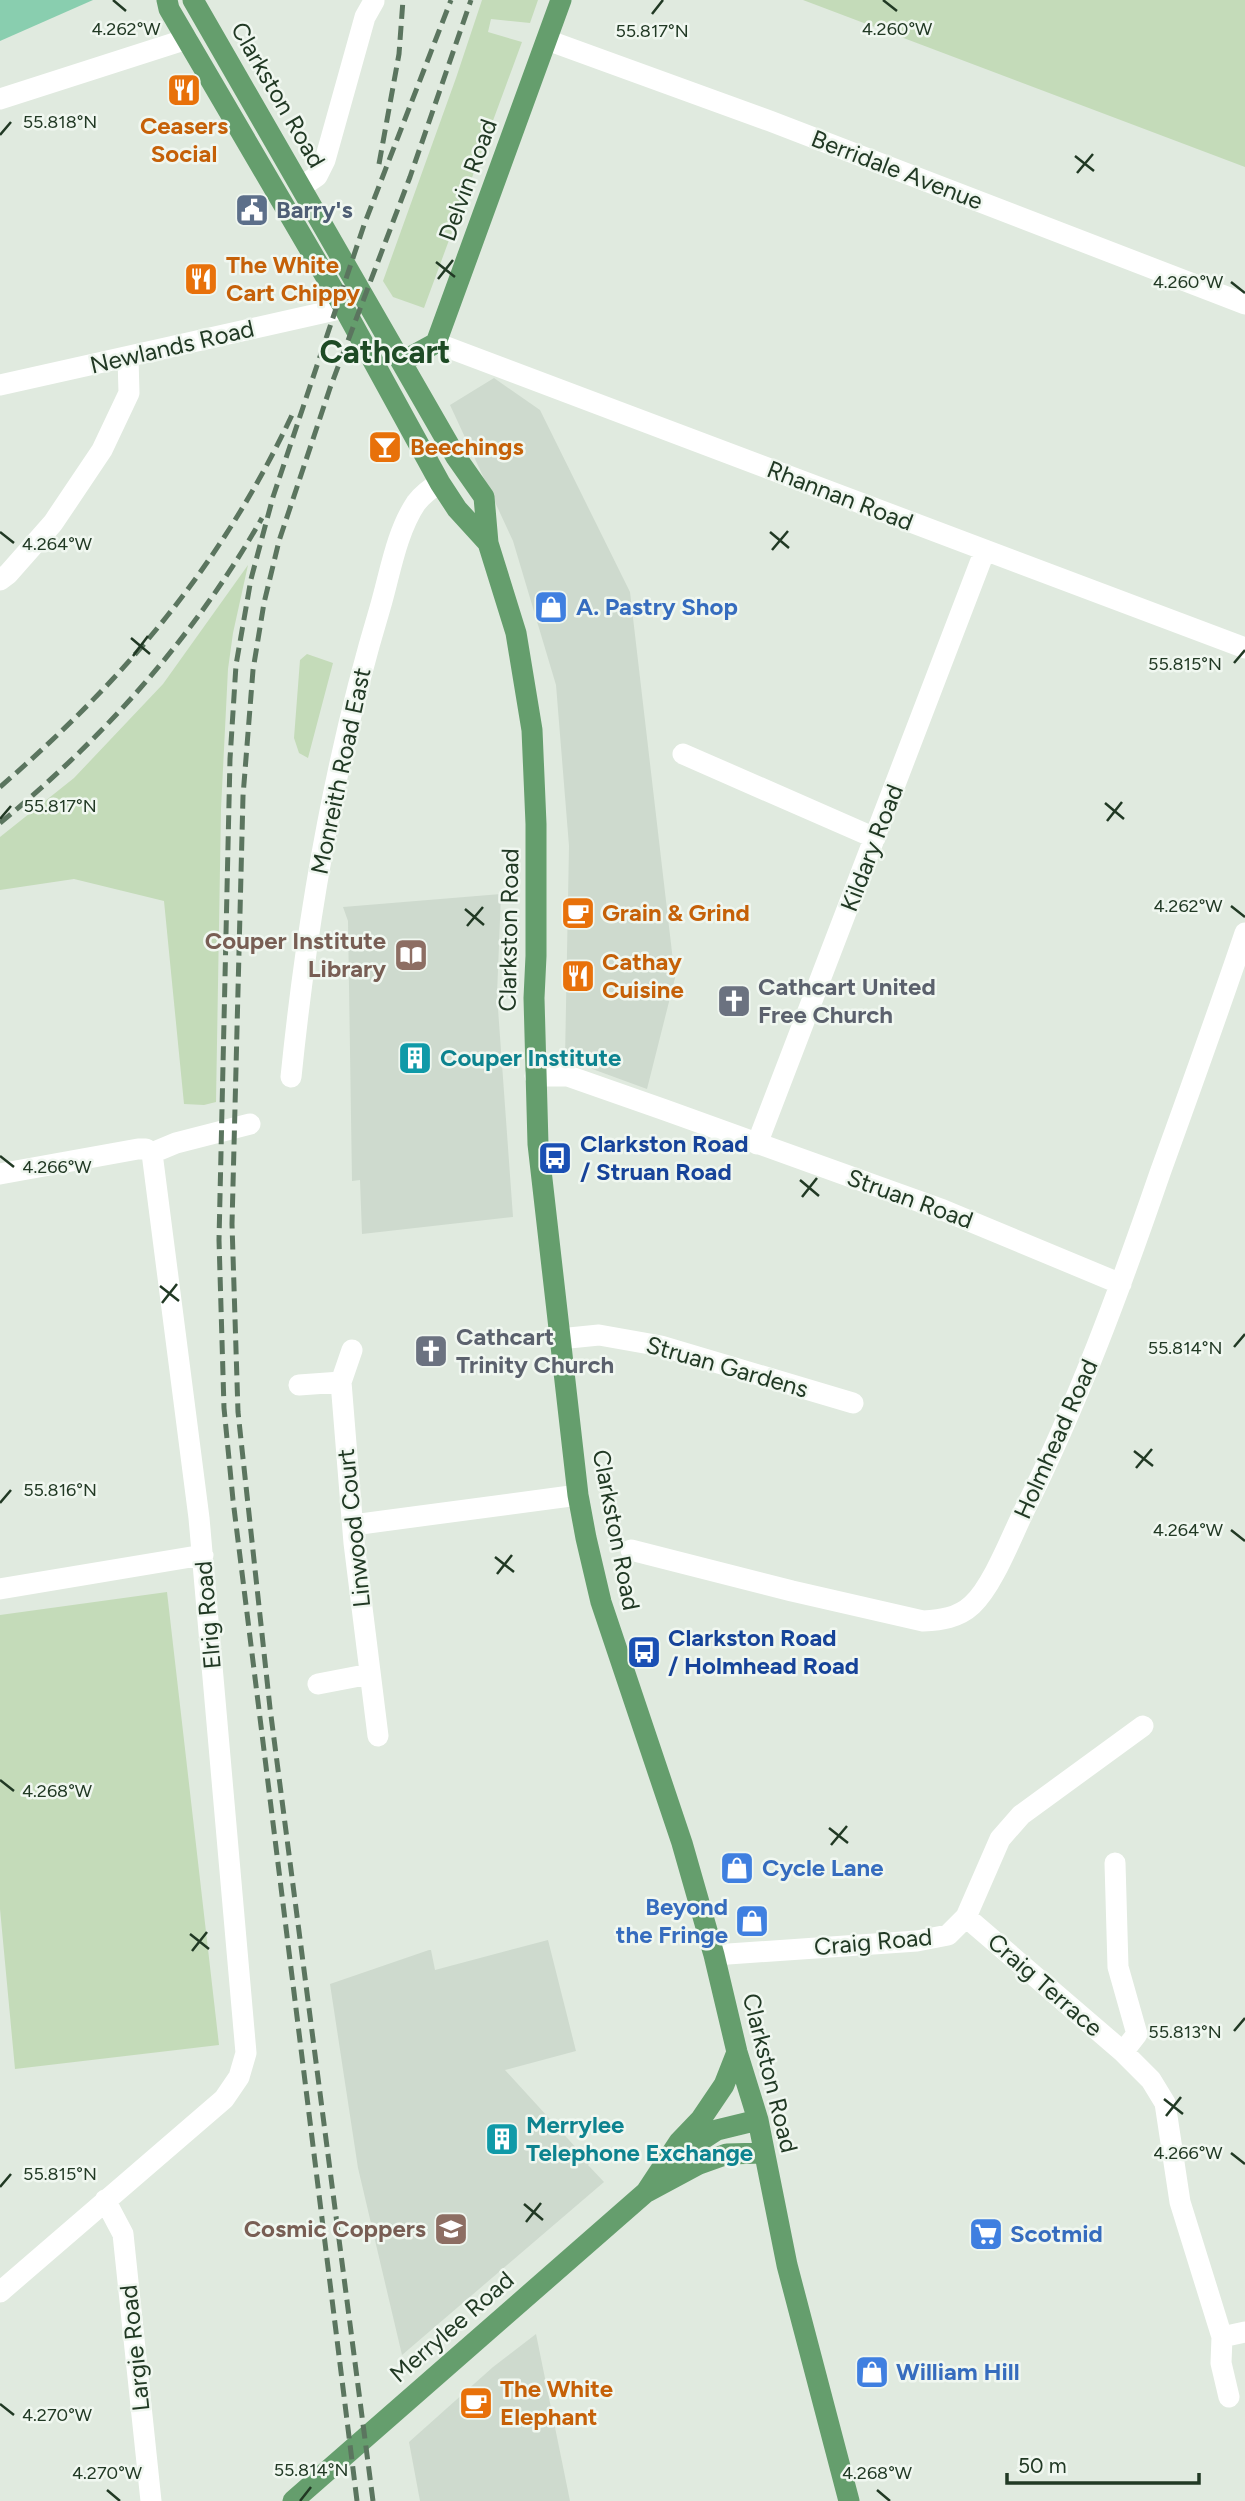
<svg xmlns="http://www.w3.org/2000/svg" width="1245" height="2501" font-family="Figtree,sans-serif">
<style>
.built{fill:#cedace}
.green{fill:#c4dbb9}
.water{fill:#89ceaf}
.lines{fill:none;stroke-linecap:round;stroke-linejoin:round}
.minor{stroke:#fff;stroke-width:21}
.major{stroke:#659e6d;stroke-width:21}
.rail{stroke:#5b755f;stroke-width:5;stroke-dasharray:14 7;stroke-linecap:butt}
.ticks{fill:none;stroke:#213924;stroke-width:2.5}
.labels{text-anchor:middle;stroke-width:5;stroke-linejoin:round;paint-order:stroke}
.street-label{font-size:24px;fill:#213924;stroke:#f0f7f0}
.food-label{font-size:24px;font-weight:bold;fill:#c56008;stroke:#f0f7f0;text-anchor:start}
.service-label{font-size:24px;font-weight:bold;fill:#4e5e75;stroke:#f0f7f0;text-anchor:start}
.shop-label{font-size:24px;font-weight:bold;fill:#366cbe;stroke:#f0f7f0;text-anchor:start}
.education-label{font-size:24px;font-weight:bold;fill:#785e54;stroke:#f0f7f0;text-anchor:end}
.worship-label{font-size:24px;font-weight:bold;fill:#5b616d;stroke:#f0f7f0;text-anchor:start}
.culture-label{font-size:24px;font-weight:bold;fill:#0d838f;stroke:#f0f7f0;text-anchor:start}
.transit-label{font-size:24px;font-weight:bold;fill:#164399;stroke:#f0f7f0;text-anchor:start}
.district-label{font-size:32px;font-weight:bold;fill:#1e4b25;stroke:#f0f7f0}
.ticks-label{font-size:18px;text-anchor:middle;fill:#213924;stroke:#f0f7f0;stroke-width:5;stroke-linejoin:round;paint-order:stroke}
</style>
<rect width="100%" height="100%" fill="#e0eadf"/>
<path class="built" d="M494,378L540,410L630,592L675,978L647,1089L565,1059L569,846L556,685L513,541L450,405Z
M501,894L497,995L513,1217L362,1234L360,1180L352,1181L348,921L343,907Z
M548,1940L576,2051L505,2070L590,2163L588,2165L604,2182L402,2355L358,2168L330,1984L429,1950H431L435,1970Z
M536,2334L570,2501H420L409,2442L493,2367Z"/>
<path class="green" d="M482,0H538L530,23L491,19L488,32L522,42L424,308L393,297L383,281L456,78Z
M803,0H1245V167Z
M248,565L233,633L228,669L221,809L216,1102L204,1105L184,1104L164,901L74,879L0,890V837L74,778L163,684Z
M307,654L333,663L308,758L299,753L294,738L300,660Z
M167,1592L219,2045L15,2069L0,1909V1615Z"/>
<path class="water" d="M0,0H93L0,41Z"/>
<g class="lines">
<path class="minor" d="M547,40L770,121L1245,304
M0,99L187,39
M301,187L317,176L325,160L365,17L374,1
M436,343L1245,648
M0,385L344,308
M0,580L8,574L53,523L102,450L129,393L128,358
M683,754L875,838
M535,1076H568L665,1110L943,1210L1121,1284
M291,1077C307,919 334,761 380,608C390,574 396,533 416,503C423,494 431,488 440,483
M757,1144L985,550
M0,1174L138,1149H146L152,1153L176,1143L250,1124
M559,1339L599,1335L661,1346L853,1403
M352,1350L341,1382L354,1543L378,1736
M299,1385L341,1382
M353,1525L578,1495
M631,1550L792,1591L923,1621C941,1620 958,1618 972,1605C992,1587 1011,1538 1023,1513C1078,1403 1120,1289 1160,1173C1189,1093 1218,1013 1245,933
M0,1589L203,1555
M318,1684L370,1674
M1115,1863L1118,1967L1137,2034L1123,2052
M966,1917L1123,2052L1151,2080L1165,2103L1180,2202L1222,2337L1221,2363L1229,2397
M714,1955L917,1941L948,1935L966,1917L1000,1839L1021,1815L1143,1726
M105,2200L123,2234L151,2501
M0,2292L224,2099L239,2077L246,2053L199,1518L152,1153
M1222,2337L1245,2332"/>
<path class="major" d="M167,0L169,9L344,308L440,483L457,509L488,543
M193,0L456,457L484,497L488,543L516,633L532,730L536,824V956L534,998L538,1144L578,1495L586,1538L601,1602L682,1843L714,1955L737,2052L758,2120L787,2265L849,2501
M403,361L436,343L561,0
M680,2154L717,2130L758,2120
M646,2192L679,2142L701,2119L724,2085L737,2052
M293,2501L645,2193L699,2164L727,2154L764,2153"/>
<path class="rail" d="M379,164L399,54L403,0
M0,787C125,679 221,566 292,415
M0,823C104,738 195,636 262,518
M357,2501L233,1500L224,1408L219,1240L230,759L236,665L251,579L273,497L364,225L451,0
M373,2501L270,1708L238,1412L232,1224L243,796L253,670L264,603L279,541L330,388L410,177L471,0"/>
</g>
<path class="ticks" d="M113,0L126,11M883,0L897,11M652,14L663,0M0,135L11,122M1075,156L1094,171M1077,173L1093,154M436,262L455,277M438,279L453,260M1231,282L1245,293M0,532L14,543M770,532L789,548M772,550L788,531M131,638L150,654M133,656L148,636M1234,663L1245,650M1105,803L1124,819M0,819L11,806M1107,821L1122,802M1231,906L1245,917M465,909L484,925M467,926L483,907M0,1156L14,1167M800,1180L819,1196M802,1197L817,1178M160,1286L179,1301M162,1303L177,1284M1234,1347L1245,1334M1134,1451L1153,1466M1136,1468L1152,1449M0,1503L11,1490M1231,1530L1245,1541M495,1557L514,1572M497,1574L512,1555M0,1780L14,1791M829,1828L848,1843M831,1845L847,1826M190,1934L209,1949M192,1951L207,1932M1234,2031L1245,2018M1164,2099L1183,2114M1166,2116L1181,2097M1231,2153L1245,2164M0,2187L11,2174M524,2204L543,2220M526,2222L541,2203M0,2404L14,2415M107,2490L120,2501M877,2490L890,2501M300,2501L311,2487"/>
<defs>
<g id="restaurant-square" transform="scale(1.75)"><rect x="-9" y="-9" width="18" height="18" rx="4" fill="#e8710a" stroke="#f0f7f0"/><path d="M-5-6h1v4h1v-4h1v4h1v-4h1v5L-1.5 .5V6h-2V.5L-5-1ZM5-6V6H3V1.5H1.5Q1.5-4 5-6Z" fill="#fff"/></g>
<g id="civic-square" transform="scale(1.75)"><rect x="-9" y="-9" width="18" height="18" rx="4" fill="#5c6f8a" stroke="#f0f7f0"/><path d="M-.6-6.5H3V-4.5H.6V-3L4-1V1h2V6H-6V1h2V-1L-.6-3ZM-1.2 2.5V6h2.4V2.5Z" fill="#fff"/></g>
<g id="bar-square" transform="scale(1.75)"><rect x="-9" y="-9" width="18" height="18" rx="4" fill="#e8710a" stroke="#f0f7f0"/><path d="M-6-5H6L.8 .8V4.5H3.5V6h-7V4.5H-.8V.8Z" fill="#fff"/></g>
<g id="shop-square" transform="scale(1.75)"><rect x="-9" y="-9" width="18" height="18" rx="4" fill="#3f7fe0" stroke="#f0f7f0"/><path d="M-5-2.5h2.3a2.7 3.5 0 0 1 5.4 0H5L5.5 6h-11ZM-1.5-2.5h3a1.5 2.3 0 0 0-3 0Z" fill="#fff"/></g>
<g id="cafe-square" transform="scale(1.75)"><rect x="-9" y="-9" width="18" height="18" rx="4" fill="#e8710a" stroke="#f0f7f0"/><path d="M-5.5-4.5H6V0H3Q3 3.5 0 3.5H-2.5Q-5.5 3.5-5.5 0ZM3-3.2v2h1.7v-2ZM-6 4.5H4V6H-6Z" fill="#fff"/></g>
<g id="library-square" transform="scale(1.75)"><rect x="-9" y="-9" width="18" height="18" rx="4" fill="#8d6e63" stroke="#f0f7f0"/><path d="M-6-4Q-3-5.5-.7-3.5V5Q-3 3-6 4ZM6-4Q3-5.5 .7-3.5V5Q3 3 6 4Z" fill="#fff"/></g>
<g id="church-square" transform="scale(1.75)"><rect x="-9" y="-9" width="18" height="18" rx="4" fill="#6b7280" stroke="#f0f7f0"/><path d="M-1.2-6h2.4v3.5h3.3v2.4h-3.3V6h-2.4V-.1h-3.3v-2.4h3.3Z" fill="#fff"/></g>
<g id="building-square" transform="scale(1.75)"><rect x="-9" y="-9" width="18" height="18" rx="4" fill="#0f9aa8" stroke="#f0f7f0"/><path d="M-4-6H4V6H1V3H-1V6H-4ZM-2.5-4.3h1.7v1.8h-1.7ZM.8-4.3h1.7v1.8H.8ZM-2.5-1h1.7V.8h-1.7ZM.8-1h1.7V.8H.8Z" fill="#fff"/></g>
<g id="bus-square" transform="scale(1.75)"><rect x="-9" y="-9" width="18" height="18" rx="4" fill="#1a4fb4" stroke="#f0f7f0"/><path d="M-5-6H5V4H4V6H2V4H-2V6H-4V4H-5ZM-3.5-4V0h7V-4ZM-3.5 1.2v1.5H-2V1.2ZM2 1.2v1.5H3.5V1.2Z" fill="#fff"/></g>
<g id="school-square" transform="scale(1.75)"><rect x="-9" y="-9" width="18" height="18" rx="4" fill="#8d6e63" stroke="#f0f7f0"/><path d="M0-5L7-2L0 1L-7-2ZM-4 1L0 2.5L4 1V4Q0 6-4 4Z" fill="#fff"/></g>
<g id="supermarket-square" transform="scale(1.75)"><rect x="-9" y="-9" width="18" height="18" rx="4" fill="#3f7fe0" stroke="#f0f7f0"/><path d="M-6-5.5h2.5l.6 2H6L4.5 2H-2.5L-4.4-4H-6ZM-1.5 3.2a1.3 1.3 0 1 0 .1 0ZM3 3.2a1.3 1.3 0 1 0 .1 0Z" fill="#fff"/></g>
</defs>
<g fill-rule="evenodd">
<use href="#restaurant-square" x="184" y="90"/>
<use href="#civic-square" x="252" y="210"/>
<use href="#restaurant-square" x="201" y="279"/>
<use href="#bar-square" x="385" y="447"/>
<use href="#shop-square" x="551" y="607"/>
<use href="#cafe-square" x="578" y="913"/>
<use href="#library-square" x="411" y="955"/>
<use href="#restaurant-square" x="578" y="976"/>
<use href="#church-square" x="734" y="1001"/>
<use href="#building-square" x="415" y="1058"/>
<use href="#bus-square" x="555" y="1158"/>
<use href="#church-square" x="431" y="1351"/>
<use href="#bus-square" x="644" y="1652"/>
<use href="#shop-square" x="737" y="1868"/>
<use href="#shop-square" x="752" y="1921"/>
<use href="#building-square" x="502" y="2139"/>
<use href="#school-square" x="451" y="2229"/>
<use href="#supermarket-square" x="986" y="2234"/>
<use href="#shop-square" x="872" y="2372"/>
<use href="#cafe-square" x="476" y="2403"/>
</g>
<g class="labels">
<g class="street-label">
<text transform="translate(278 95) rotate(60)" y="8">Clarkston Road</text>
<text transform="translate(897 170) rotate(21)" y="8">Berridale Avenue</text>
<text transform="translate(468 180) rotate(-70)" y="8">Delvin Road</text>
<text transform="translate(172 347) rotate(-13)" y="8">Newlands Road</text>
<text transform="translate(840 496) rotate(21)" y="8">Rhannan Road</text>
<text transform="translate(341 771) rotate(-78)" y="8">Monreith Road East</text>
<text transform="translate(872 848) rotate(-69)" y="8">Kildary Road</text>
<text transform="translate(509 930) rotate(-89)" y="8">Clarkston Road</text>
<text transform="translate(910 1199) rotate(20)" y="8">Struan Road</text>
<text transform="translate(727 1367) rotate(16)" y="8">Struan Gardens</text>
<text transform="translate(1056 1439) rotate(-66)" y="8">Holmhead Road</text>
<text transform="translate(354 1528) rotate(-96)" y="8">Linwood Court</text>
<text transform="translate(616 1530) rotate(79)" y="8">Clarkston Road</text>
<text transform="translate(208 1615) rotate(-95)" y="8">Elrig Road</text>
<text transform="translate(873 1942) rotate(-5)" y="8">Craig Road</text>
<text transform="translate(1045 1985) rotate(41)" y="8">Craig Terrace</text>
<text transform="translate(770 2073) rotate(76)" y="8">Clarkston Road</text>
<text transform="translate(452 2327) rotate(-41)" y="8">Merrylee Road</text>
<text transform="translate(135 2348) rotate(-96)" y="8">Largie Road</text>
</g>
<g class="food-label">
<text x="184" y="134" text-anchor="middle">Ceasers<tspan x="184" dy="28">Social</tspan></text>
<text x="226" y="273">The White<tspan x="226" dy="28">Cart Chippy</tspan></text>
<text x="410" y="455">Beechings</text>
<text x="602" y="921">Grain &amp; Grind</text>
<text x="602" y="970">Cathay<tspan x="602" dy="28">Cuisine</tspan></text>
<text x="500" y="2397">The White<tspan x="500" dy="28">Elephant</tspan></text>
</g>
<g class="service-label">
<text x="276" y="218">Barry's</text>
</g>
<g class="shop-label">
<text x="576" y="615">A. Pastry Shop</text>
<text x="762" y="1876">Cycle Lane</text>
<text x="728" y="1915" text-anchor="end">Beyond<tspan x="728" dy="28">the Fringe</tspan></text>
<text x="1010" y="2242">Scotmid</text>
<text x="896" y="2380">William Hill</text>
</g>
<g class="education-label">
<text x="386" y="949">Couper Institute<tspan x="386" dy="28">Library</tspan></text>
<text x="426" y="2237">Cosmic Coppers</text>
</g>
<g class="worship-label">
<text x="758" y="995">Cathcart United<tspan x="758" dy="28">Free Church</tspan></text>
<text x="456" y="1345">Cathcart<tspan x="456" dy="28">Trinity Church</tspan></text>
</g>
<g class="culture-label">
<text x="440" y="1066">Couper Institute</text>
<text x="526" y="2133">Merrylee<tspan x="526" dy="28">Telephone Exchange</tspan></text>
</g>
<g class="transit-label">
<text x="580" y="1152">Clarkston Road<tspan x="580" dy="28">/ Struan Road</tspan></text>
<text x="668" y="1646">Clarkston Road<tspan x="668" dy="28">/ Holmhead Road</tspan></text>
</g>
<g class="district-label">
<text x="385" y="363">Cathcart</text>
</g>
</g>
<g class="ticks-label">
<text x="126" y="35">4.262°W</text>
<text x="897" y="35">4.260°W</text>
<text x="652" y="37">55.817°N</text>
<text x="60" y="128">55.818°N</text>
<text x="1188" y="288">4.260°W</text>
<text x="57" y="550">4.264°W</text>
<text x="1185" y="670">55.815°N</text>
<text x="60" y="812">55.817°N</text>
<text x="1188" y="912">4.262°W</text>
<text x="57" y="1173">4.266°W</text>
<text x="1185" y="1354">55.814°N</text>
<text x="60" y="1496">55.816°N</text>
<text x="1188" y="1536">4.264°W</text>
<text x="57" y="1797">4.268°W</text>
<text x="1185" y="2038">55.813°N</text>
<text x="1188" y="2159">4.266°W</text>
<text x="60" y="2180">55.815°N</text>
<text x="57" y="2421">4.270°W</text>
<text x="311" y="2476">55.814°N</text>
<text x="107" y="2479">4.270°W</text>
<text x="877" y="2479">4.268°W</text>
</g>
<path d="M1007 2473v10h192v-10" fill="none" stroke="#213924" stroke-width="3.5"/>
<text x="1018" y="2473" font-size="21" fill="#213924" stroke="#f0f7f0" stroke-width="5" paint-order="stroke">50 m</text>
</svg>
